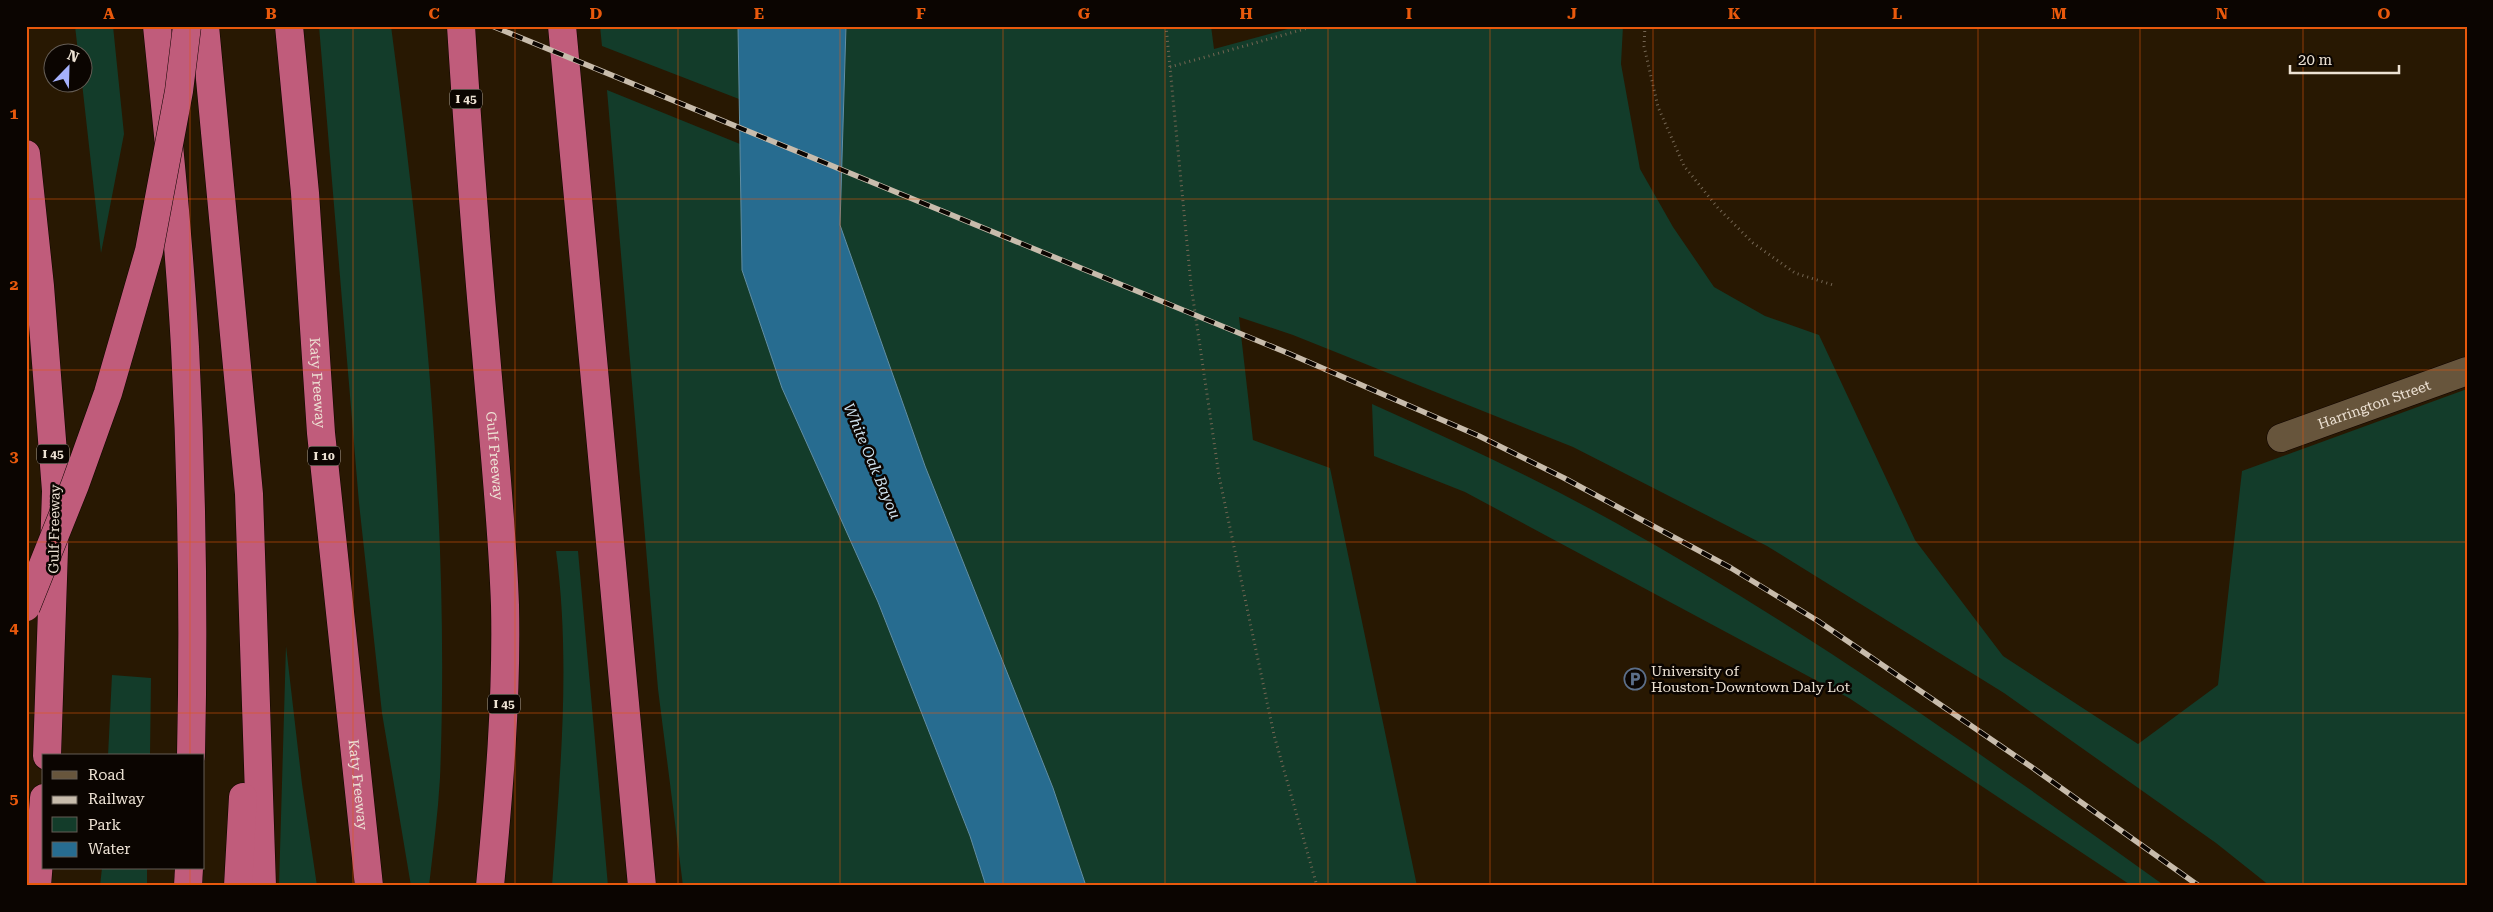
<svg xmlns="http://www.w3.org/2000/svg" width="2493" height="912" font-family="'Roboto Serif',serif">
<style>
.green{fill:#133c2a}
.water{fill:#276c90;stroke:#628fa4}
.lines{fill:none;stroke-linecap:round;stroke-linejoin:round}
.street-casing{stroke:#100400;stroke-width:29}
.highway-casing{stroke:#100400;stroke-width:29}
.path{stroke:#746653;stroke-width:3;stroke-dasharray:1 4;stroke-linecap:butt}
.street{stroke:#67553c;stroke-width:28}
.highway{stroke:#c05c7b;stroke-width:28}
.rail-casing{stroke:#c8bcac;stroke-width:5.5}
.rail{stroke:#0b0501;stroke-width:4;stroke-dasharray:11;stroke-linecap:butt}
.highway-bridge-casing{stroke:#100400;stroke-width:29;stroke-linecap:butt}
.highway-bridge{stroke:#c05c7b;stroke-width:28}
.grid{fill:none;stroke:#e8590c;stroke-width:1;stroke-opacity:0.55}
.labels{text-anchor:middle;stroke-width:5;stroke-linejoin:round;paint-order:stroke}
.shield{fill:#0b0501;stroke:#a9a095;stroke-width:1}
.shield-label{font-size:12px;font-weight:bold;fill:#ede2d4}
.street-label{font-size:14px;fill:#ede2d4;stroke:#0b0501}
.poi-label{font-size:14px;fill:#ede2d4;stroke:#0b0501;text-anchor:start}
.water-label{font-size:15px;font-style:italic;fill:#d0e4f1;stroke:#0b0501}
.neatline{fill:none;stroke:#e8590c;stroke-width:2}
.grid-label{font-size:16px;text-anchor:middle;font-weight:bold;fill:#e8590c}
</style>
<rect width="100%" height="100%" fill="#281802"/>
<path class="green" d="M75,26H113L124,134L101,253L82,83V52H78Z
M319,26H391C424,275 450,527 440,778C438,814 433,850 429,886H411L382,713L359,503Z
M600,26H738L739,99L602,46Z
M846,26H1211L1214,49L1299,26H1623L1621,64L1640,169L1673,227L1714,287L1765,316L1819,335L1915,540L2003,656L2138,744L2218,685L2242,471L2467,389V886H2270L2216,843L2004,693L1767,546L1573,447L1293,335L1239,317L1253,440L1330,468L1417,886H1086L1053,788L925,466L840,225Z
M607,90L740,144L742,270L782,388L878,602L970,836L986,886H683L658,689Z
M1372,404C1455,441 1537,479 1616,523C1808,630 1987,758 2165,886H2132L1849,698L1465,492L1374,456Z
M556,551H578L608,886H552C560,775 571,662 556,551Z
M286,646L302,784L317,886H279Z
M112,675L151,678L150,756H108Z
M102,868H147V886H100Z"/>
<path class="water" d="M738,26H846L840,225L925,466L1053,788L1086,886H986L970,836L878,602L782,388L742,270Z"/>
<g class="lines">
<g class="street-casing">
<g id="street">
<path id="s1" d="M2281,438L2467,371"/>
</g>
</g>
<g class="highway-casing">
<g id="highway">
<path d="M157,26C168,133 179,240 185,347C192,483 194,619 191,756"/>
<path d="M205,26L249,494L262,886"/>
<path id="s2" d="M289,26L305,193L321,433L369,886"/>
<path id="s3" d="M461,26C468,136 476,245 486,354C493,438 502,521 505,605C507,699 499,792 490,886"/>
<path d="M562,26L642,886"/>
<path d="M26,154L40,286L56,491L47,756"/>
<path d="M37,886L44,798"/>
<path d="M188,886L189,868"/>
<path d="M238,886L243,797"/>
</g>
</g>
<path class="path" d="M1166,26L1191,285L1219,476L1274,735L1317,886
M1645,26L1644,46L1658,107L1684,166L1718,208L1753,243L1795,273L1833,285
M1170,67L1315,26"/>
<use href="#street" class="street"/>
<use href="#highway" class="highway"/>
<g class="rail-casing">
<path id="rail" d="M492,26L1290,354L1479,436L1564,478L1731,568L1818,621L2033,768L2199,886"/>
</g>
<use href="#rail" class="rail"/>
<g class="highway-bridge-casing">
<path id="highway-bridge" d="M26,607L75,485L108,393L149,251L179,91L187,26"/>
</g>
<use href="#highway-bridge" class="highway-bridge"/>
</g>
<path class="grid" d="M190,26V756M353,26V886M515,26V886M678,26V886M840,26V886M1003,26V886M1165,26V886M1328,26V886M1490,26V886M1653,26V886M1815,26V886M1978,26V886M2140,26V886M2303,26V886M26,199H2467M26,370H2467M26,542H2467M26,713H2467M190,868V886"/>
<defs>
<g id="parking-ring" transform="scale(1.125)"><circle r="9.5" fill="#0b0501" stroke="#5c6f8a" stroke-width="1.5"/><path d="M-3.5-5.5H1a3.5 3.5 0 0 1 0 7H-1V5.5H-3.5ZM-1-3.4V-.6H.8a1.4 1.4 0 0 0 0-2.8Z" fill="#5c6f8a"/></g>
</defs>
<g fill-rule="evenodd">
<use href="#parking-ring" x="1635" y="679"/>
</g>
<g class="labels">
<g class="shield">
<rect x="450" y="89.5" width="32" height="19" rx="4"/>
<rect x="37" y="444.5" width="32" height="19" rx="4"/>
<rect x="308" y="446.5" width="32" height="19" rx="4"/>
<rect x="488" y="694.5" width="32" height="19" rx="4"/>
</g>
<g class="shield-label">
<text x="466" y="103">I 45</text>
<text x="53" y="458">I 45</text>
<text x="324" y="460">I 10</text>
<text x="504" y="708">I 45</text>
</g>
<g class="street-label">
<text dy="5" stroke="none"><textPath href="#s2" startOffset="358">Katy Freeway</textPath></text>
<text dy="5" stroke="none"><textPath href="#s1" startOffset="99">Harrington Street</textPath></text>
<text dy="5" stroke="none"><textPath href="#s3" startOffset="431">Gulf Freeway</textPath></text>
<text transform="translate(54 529) rotate(-89)" y="5">Gulf Freeway</text>
<text dy="5" stroke="none"><textPath href="#s2" startOffset="762">Katy Freeway</textPath></text>
</g>
<g class="poi-label">
<text x="1651" y="676">University of<tspan x="1651" dy="16">Houston-Downtown Daly Lot</tspan></text>
</g>
<g class="water-label">
<text transform="translate(872 461) rotate(67)" y="5">White Oak Bayou</text>
</g>
</g>
<rect width="2493" height="912" fill="none" stroke="#0b0501" stroke-width="55"/>
<rect x="42" y="754" width="162" height="115" fill="#0b0501" stroke="#655d55"/>
<rect x="52" y="771" width="25" height="8" fill="#67553c" stroke="#655d55"/>
<text x="88" y="780" font-size="15" fill="#ede2d4">Road</text>
<rect x="52" y="796" width="25" height="8" fill="#c8bcac" stroke="#655d55"/>
<text x="88" y="804" font-size="15" fill="#ede2d4">Railway</text>
<rect x="52" y="817" width="25" height="15" fill="#133c2a" stroke="#655d55"/>
<text x="88" y="830" font-size="15" fill="#ede2d4">Park</text>
<rect x="52" y="842" width="25" height="15" fill="#276c90" stroke="#655d55"/>
<text x="88" y="854" font-size="15" fill="#ede2d4">Water</text>
<g transform="translate(68 68) rotate(23)"><circle r="24" fill="#0b0501" stroke="#655d55"/>
<path d="M0-4L9 19L0 12L-9 19Z" fill="#a5b1fc"/>
<text y="-8" font-size="14" font-weight="bold" text-anchor="middle" fill="#ede2d4">N</text>
</g>
<path d="M2290 65v8h109v-8" fill="none" stroke="#ede2d4" stroke-width="2.5"/>
<text x="2298" y="65" font-size="15" fill="#ede2d4" stroke="#0b0501" stroke-width="4" paint-order="stroke">20 m</text>
<rect x="28" y="28" width="2438" height="856" class="neatline"/>
<g class="grid-label">
<text x="109" y="19">A</text>
<text x="271" y="19">B</text>
<text x="434" y="19">C</text>
<text x="596" y="19">D</text>
<text x="759" y="19">E</text>
<text x="921" y="19">F</text>
<text x="1084" y="19">G</text>
<text x="1246" y="19">H</text>
<text x="1409" y="19">I</text>
<text x="1572" y="19">J</text>
<text x="1734" y="19">K</text>
<text x="1897" y="19">L</text>
<text x="2059" y="19">M</text>
<text x="2222" y="19">N</text>
<text x="2384" y="19">O</text>
<text x="14" y="119">1</text>
<text x="14" y="290">2</text>
<text x="14" y="462">3</text>
<text x="14" y="633">4</text>
<text x="14" y="804">5</text>
</g>
</svg>
